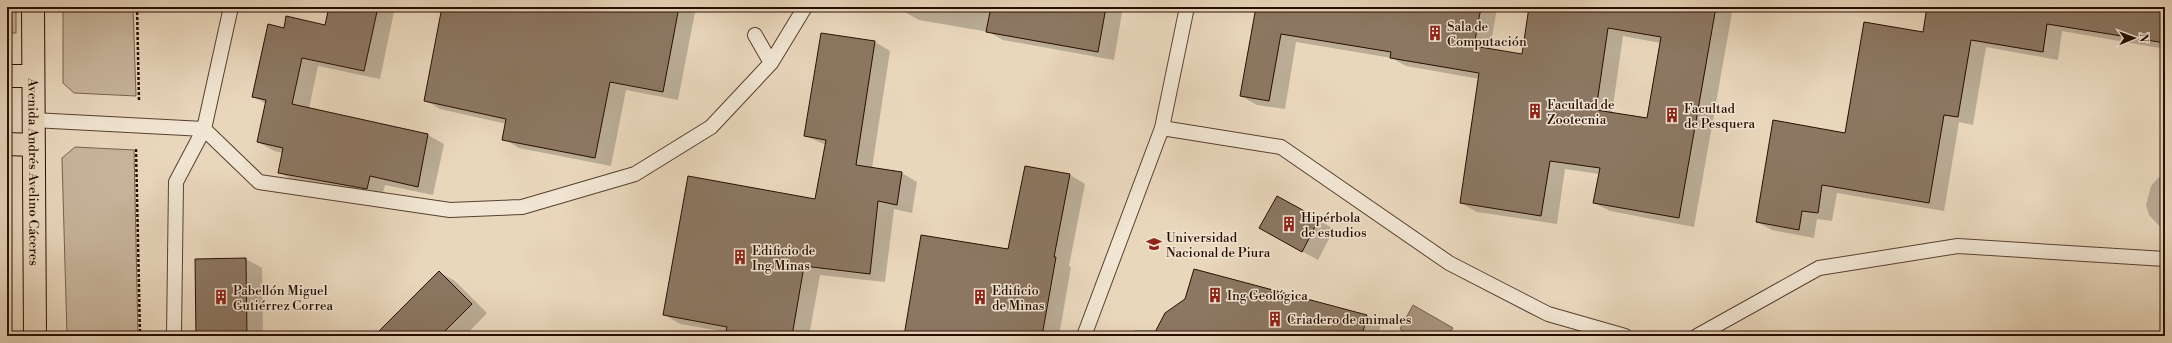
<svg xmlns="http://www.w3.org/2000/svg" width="2172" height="343" font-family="'Libre Bodoni',serif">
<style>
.green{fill:#c8b59c;stroke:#78624e}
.water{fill:#a7937c;stroke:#745e4a}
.shadow{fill:#0003;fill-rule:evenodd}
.building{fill:#8c7762;stroke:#280e00;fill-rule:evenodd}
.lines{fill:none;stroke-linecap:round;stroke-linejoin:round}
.service-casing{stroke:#58402f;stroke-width:16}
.primary-casing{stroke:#280e00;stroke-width:24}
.trunk-casing{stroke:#280e00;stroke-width:24}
.path{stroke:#280e00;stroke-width:2.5;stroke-dasharray:3 2;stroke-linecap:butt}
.service{stroke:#f1e5d3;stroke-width:14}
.primary{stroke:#e9d7bc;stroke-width:22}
.trunk{stroke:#e9d7bc;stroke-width:22}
.labels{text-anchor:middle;stroke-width:3;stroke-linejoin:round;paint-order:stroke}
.poi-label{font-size:13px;fill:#280e00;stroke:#f1e5d3;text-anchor:start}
.street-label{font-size:13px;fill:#280e00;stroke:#f1e5d3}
</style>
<rect width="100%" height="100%" fill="#e9d7bc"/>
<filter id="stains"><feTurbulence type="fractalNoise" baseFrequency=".005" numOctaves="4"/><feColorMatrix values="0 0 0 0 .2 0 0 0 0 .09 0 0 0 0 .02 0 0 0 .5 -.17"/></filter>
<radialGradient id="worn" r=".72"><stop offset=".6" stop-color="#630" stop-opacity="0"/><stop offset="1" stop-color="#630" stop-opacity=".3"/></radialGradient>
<path class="green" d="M7,7H16V33H7Z
M63,7H133L136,96L74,93L63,83Z
M75,147L134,150L138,336H67L62,158Z"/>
<path class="water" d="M1413,305L1453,328L1448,336H1413L1400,329Z"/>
<path class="shadow" d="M330,7H395L380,79L318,66L309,109L428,135L444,144L433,195L385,185L382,197L295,181L279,172L283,153L274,151L258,142L266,104L253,96L285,29L325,26Z
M444,7H696L678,100L626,90L611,166L519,148L504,139L507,124L440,109L425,100Z
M904,7H1123L1114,60L1003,40L989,32L919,20L903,11Z
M1257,7H1497L1490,50L1523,55L1530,7H1733L1694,227L1610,211L1594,203L1599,174L1565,169L1557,224L1477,212L1461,203L1480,79L1406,66L1392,58L1296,42L1285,109L1257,105L1241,96ZM1623,36L1661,43L1648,120L1612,113Z
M1928,7H2165V49L2062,31L2058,60L1986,47L1973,125L1959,122L1944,211L1837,193L1832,221L1817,219L1814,238L1772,230L1757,222L1846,134L1923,34Z
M875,42L890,51L872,168L902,173L917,182L912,213L894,209L885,282L820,275L809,336H727V332L680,324L665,315L816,200L826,145L806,136Z
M1070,175L1085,184L1069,266L1071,267L1059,336H905L1009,251Z
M2165,175V232L2149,215L2146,205L2151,186L2158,178Z
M1277,197L1334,229L1318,260L1276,237Z
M246,259L262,268L263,336H197Z
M1195,271L1367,316L1381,324L1378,336H1139L1134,330H1158L1186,300Z
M439,272L455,281L487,313L465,336H376Z"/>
<path class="building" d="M329,7H378L364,71L302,58L292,104L428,134L418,187L370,176L367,189L278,173L283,148L257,142L266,100L252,97L268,24L284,28L286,16L325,25Z
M442,7H679L663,92L610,82L595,158L502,140L506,119L424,101Z
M991,7H1106L1098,52L986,32Z
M1256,7H1481L1474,46L1522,54L1529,7H1716L1679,218L1593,203L1600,168L1550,161L1541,216L1460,203L1479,73L1390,58L1391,52L1281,34L1269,101L1240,96ZM1608,28L1661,37L1647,118L1596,110Z
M1927,7H2165V43L2047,24L2043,52L1971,40L1958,117L1944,115L1929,203L1822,185L1818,213L1802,211L1799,230L1756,222L1773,120L1845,133L1864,22L1923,32Z
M821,33L875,41L856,165L902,172L897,205L878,201L870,274L804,266L792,336H725L727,327L663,315L688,176L815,199L826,140L804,136Z
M1025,166L1070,174L1054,257H1056L1042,336H904L921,235L1008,249Z
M1277,196L1319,219L1302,252L1259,228Z
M246,258L247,336H196L195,259Z
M1194,269L1367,315L1362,336H1153L1165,313L1185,299Z
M439,271L472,304L440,336H374Z"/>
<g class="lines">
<g class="service-casing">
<path id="service" d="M755,35L771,63
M33,120L204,129L259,182L450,210L522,207L635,174L711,127L771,63L805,7
M1162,128L1281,147L1449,263L1548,314L1625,336
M174,336L176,182L204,129L231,7
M1084,336L1162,128L1187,7
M1697,336L1819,268L1958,246L2165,259"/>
</g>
<g class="primary-casing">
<path id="primary" d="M7,76H33
M7,144L33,145"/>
</g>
<g class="trunk-casing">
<g id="trunk">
<path id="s1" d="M33,7L35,336"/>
</g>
</g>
<path class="path" d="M137,7L139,102
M136,149L140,336"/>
<use href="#service" class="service"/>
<use href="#primary" class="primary"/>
<use href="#trunk" class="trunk"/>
</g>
<defs>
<g id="building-bare" transform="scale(1.2)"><path d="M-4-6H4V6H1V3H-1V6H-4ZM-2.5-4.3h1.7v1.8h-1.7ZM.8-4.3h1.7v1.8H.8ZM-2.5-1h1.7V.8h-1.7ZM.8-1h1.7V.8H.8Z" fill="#8f2418" stroke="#f1e5d3" stroke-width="2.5" paint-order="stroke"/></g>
<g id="university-bare" transform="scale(1.2)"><path d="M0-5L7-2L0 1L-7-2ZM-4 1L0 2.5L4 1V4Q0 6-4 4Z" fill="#8f2418" stroke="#f1e5d3" stroke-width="2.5" paint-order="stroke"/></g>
</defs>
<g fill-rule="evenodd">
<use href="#building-bare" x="1435" y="33"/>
<use href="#building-bare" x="1535" y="111"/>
<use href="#building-bare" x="1672" y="115"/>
<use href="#building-bare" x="1289" y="224"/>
<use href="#university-bare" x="1154" y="244"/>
<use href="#building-bare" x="740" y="257"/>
<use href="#building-bare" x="1215" y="295"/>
<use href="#building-bare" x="221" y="297"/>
<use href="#building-bare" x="980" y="297"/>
<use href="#building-bare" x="1275" y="319"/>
</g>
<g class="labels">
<g class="poi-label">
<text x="1447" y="31">Sala de<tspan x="1447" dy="15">Computación</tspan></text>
<text x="1547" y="109">Facultad de<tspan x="1547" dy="15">Zootecnia</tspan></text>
<text x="1684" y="113">Facultad<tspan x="1684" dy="15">de Pesquera</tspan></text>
<text x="1301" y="222">Hipérbola<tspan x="1301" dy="15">de estudios</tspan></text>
<text x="1166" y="242">Universidad<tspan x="1166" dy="15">Nacional de Piura</tspan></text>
<text x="752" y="255">Edificio de<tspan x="752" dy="15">Ing Minas</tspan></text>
<text x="233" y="295">Pabellón Miguel<tspan x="233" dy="15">Gutiérrez Correa</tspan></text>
<text x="992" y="295">Edificio<tspan x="992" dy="15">de Minas</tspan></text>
<text x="1227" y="300">Ing Geológica</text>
<text x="1287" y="324">Criadero de animales</text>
</g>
<g class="street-label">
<text dy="5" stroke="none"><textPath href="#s1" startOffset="165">Avenida Andrés Avelino Cáceres</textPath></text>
</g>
</g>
<rect width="2172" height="343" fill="none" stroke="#e9d7bc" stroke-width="24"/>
<rect x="8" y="8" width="2156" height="327" fill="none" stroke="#280e00" stroke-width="2"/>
<rect x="12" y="12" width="2148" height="319" fill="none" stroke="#280e00"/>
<g transform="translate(2134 38) rotate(89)" stroke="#f1e5d3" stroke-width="3" paint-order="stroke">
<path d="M0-3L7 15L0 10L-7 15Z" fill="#280e00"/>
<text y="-6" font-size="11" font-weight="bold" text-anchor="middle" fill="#280e00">N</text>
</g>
<rect width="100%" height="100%" filter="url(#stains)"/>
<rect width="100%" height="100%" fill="url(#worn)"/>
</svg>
